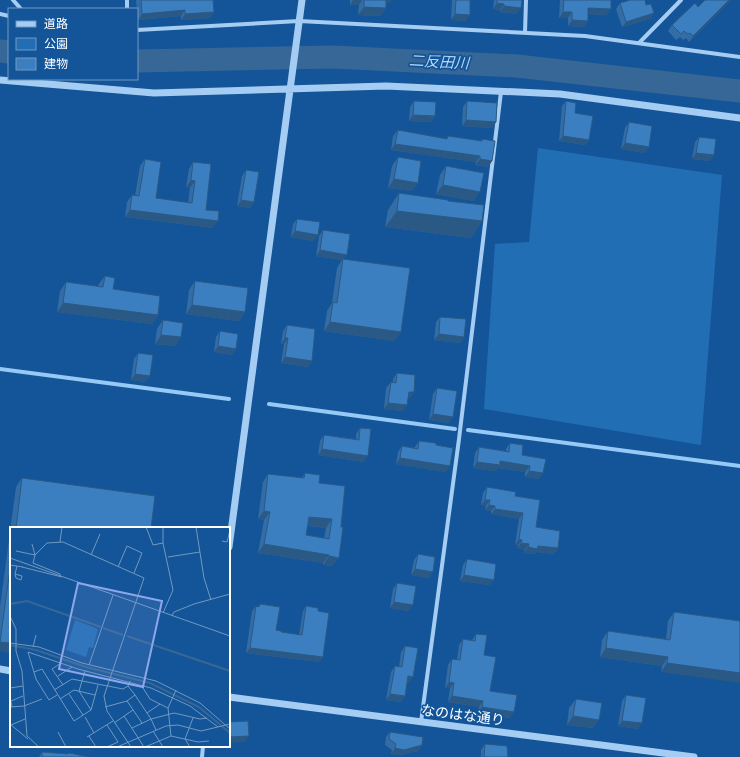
<svg xmlns="http://www.w3.org/2000/svg" width="740" height="757" font-family="'Titillium Web','Noto Sans JP',sans-serif">
<style>
.green{fill:#226eb5}
.lines{fill:none;stroke-linecap:round;stroke-linejoin:round}
.stream{stroke:#97c9f6;stroke-width:4}
.river{stroke:#376797;stroke-width:23}
.minor{stroke:#a5cdf3;stroke-width:4}
.tertiary{stroke:#a5cdf3;stroke-width:7}
.wall{fill:#346da5;fill-rule:evenodd}
.shaded-wall{fill:#2a5986}
.building{fill:#3c7fc0;stroke:#2a5986;fill-rule:evenodd}
.labels{text-anchor:middle;stroke-width:3.5;stroke-linejoin:round;paint-order:stroke}
.street-label{font-size:14px;fill:#fff;stroke:#135598}
.water-label{font-size:15px;font-style:italic;fill:#b1d7fa;stroke:#135598}
.inset-river{fill:none;stroke:#376797;stroke-width:2}
.inset-road{fill:none;stroke:#7199c1;stroke-width:1}
.view{fill:#8ea6ec;fill-opacity:0.15;stroke:#8ea6ec;stroke-width:2}
.inset-edge{fill:none;stroke:#fff;stroke-width:2}
</style>
<rect width="100%" height="100%" fill="#135598"/>
<path class="green" d="M538,148L722,175L701,445L484,409L495,244L529,242Z"/>
<g class="lines">
<path class="stream" d="M0,369L229,399
M269,404L455,429
M468,430L740,466"/>
<path class="river" d="M0,51L9,52
M137,61L333,57L517,66L740,91"/>
<path class="minor" d="M13,0L21,9
M127,9V0
M0,14L9,16
M137,30L299,21L585,36L740,57
M525,33L526,0
M639,43L681,0
M421,722L459,439L501,92
M202,757L203,746"/>
<path class="tertiary" d="M0,80L154,93L386,86L560,94L740,118
M229,547L302,0
M0,669L11,671
M229,697L694,757"/>
</g>
<path class="wall" d="M136,0H213L214,12L210,18L181,20V16L138,20Z
M350,0H391L389,3H386V8L380,16L358,15L359,5H350Z
M452,0H470L466,21L451,20Z
M494,0H522L517,14L499,12L500,10L493,9Z
M560,0H611L607,15L588,14V21L584,27L568,26V18H559Z
M705,0H731L689,42L686,38L683,40L680,37L676,40L668,31L672,25L698,7Z
M620,3L646,5L654,13L650,19L622,27L616,9Z
M414,101L435,116L431,122L409,121L410,107Z
M467,101L496,122L492,128L462,126L463,107Z
M566,101L575,113L589,140L585,145L559,141L562,106Z
M629,122L645,153L621,149L625,128Z
M398,130L446,139L448,136L481,141L482,139L492,161L488,167L475,165L476,162L391,150L393,136Z
M699,137L710,161L692,159L695,142Z
M398,157L418,183L412,191L388,188L392,166Z
M145,159L156,198L188,203L190,188L186,187L189,169L193,162L206,210L213,228L125,217L127,202L132,195L135,196L140,166Z
M446,166L474,201L436,194L440,175Z
M246,170L254,202L250,208L237,206L242,176Z
M399,193L448,201L482,221L471,238L385,227L388,210Z
M297,219L314,241L291,237L293,224Z
M323,230L344,259L395,341L324,331L327,311L332,303L337,268L342,260L316,256L319,236Z
M105,276L113,289L158,315L152,324L57,312L60,291L66,282L98,287V285Z
M195,281L245,312L239,321L186,314L189,290Z
M440,317L464,337L460,343L434,340L436,322Z
M163,320L181,337L175,346L155,344L157,329Z
M287,325L312,361L308,367L281,363L284,344H281L283,331Z
M220,331L232,355L214,352L216,337Z
M138,353L146,382L131,380L134,359Z
M397,373L414,392L410,398H408L403,411L384,409L386,388L391,382H393V379Z
M437,388L453,417L448,423L429,420L433,394Z
M360,428L364,462L318,455L320,441L324,435L356,439V434Z
M419,441L436,445L446,472L396,464L398,452L402,446L414,448L415,447Z
M510,443L522,455L543,473L539,479L525,477V472L498,468L495,471L473,468L475,453L479,447L506,451V449Z
M305,473L319,483L345,486L333,566L323,565V563L258,553L264,520L258,519L263,482L268,474L302,478ZM308,526L326,528L324,538L306,535Z
M22,478L151,528H11V653L0,651V607L16,487Z
M487,487L515,496L536,527L558,548L554,554L536,552L534,554L524,553L525,550L517,548L518,545H515L519,519L491,514V511L485,510L486,506L481,505L483,493Z
M418,554L429,578L411,575L414,560Z
M467,559L490,585L460,581L463,565Z
M397,583L409,611L390,608L393,589Z
M260,604L276,630L281,632L299,635L303,611L306,606L318,611L323,657L320,662L246,653L252,611L256,606L258,607Z
M674,612L740,621L661,672L662,666L600,657L602,640L608,631L666,639L668,621Z
M476,634L484,655L490,691L510,718L478,713L479,707L448,702L450,688H445L448,665L452,659L457,660L459,645L463,639L472,640Z
M405,646L409,683H407L405,696L401,702L386,700L391,672L395,666L399,667L401,652Z
M626,695L638,729L618,726L622,701Z
M576,699L593,728L567,725L569,708Z
M390,732L422,745L418,751L400,755L391,754L392,750L385,745L386,737Z
M485,744L508,757H481V750Z
M42,752L68,754L69,753L89,757H39Z"/>
<path class="shaded-wall" d="M353,0H362L359,5H350Z
M382,0H391L389,3H381Z
M729,0H731L689,42L693,36Z
M497,3L504,4L500,10L493,9Z
M504,6L521,8L517,14L499,12Z
M364,7L386,8L380,16L358,15Z
M588,8L611,9L607,15L584,14Z
M185,10L181,16L138,20L142,14Z
M214,12L210,18L181,20L185,14Z
M563,12H572L568,18H559Z
M654,13L650,19L622,27L626,22Z
M455,14L470,15L466,21L451,20Z
M572,20L588,21L584,27L568,26Z
M413,115L435,116L431,122L409,121Z
M466,120L496,122L492,128L462,126Z
M563,136L589,140L585,145L559,141Z
M625,143L649,147L645,153L621,149Z
M395,144L480,156L476,162L391,150Z
M696,153L714,155L710,161L692,159Z
M480,159L492,161L488,167L475,165Z
M394,179L418,183L412,191L388,188Z
M191,180L195,181L190,188L186,187Z
M443,185L480,192L474,201L436,194Z
M241,200L254,202L250,208L237,206Z
M130,210L218,221L213,228L125,217Z
M397,211L482,221L471,238L385,227Z
M295,231L318,235L314,241L291,237Z
M320,250L347,255L342,260L316,256Z
M63,303L158,315L152,324L57,312Z
M192,305L245,312L239,321L186,314Z
M330,322L401,332L395,341L324,331Z
M439,334L464,337L460,343L434,340Z
M161,335L181,337L175,346L155,344Z
M285,338H288L284,344H281Z
M218,346L236,349L232,355L214,352Z
M285,357L312,361L308,367L281,363Z
M135,374L150,376L146,382L131,380Z
M409,392H414L410,398H405Z
M388,403L407,405L403,411L384,409Z
M433,414L453,417L448,423L429,420Z
M322,449L368,456L364,462L318,455Z
M400,458L450,466L446,472L396,464Z
M500,461L530,466L525,472L498,468L495,471L473,468L477,462Z
M529,471L543,473L539,479L525,477Z
M485,500H490L486,506L481,505Z
M489,505L495,506L491,511L485,510Z
M495,509L523,513L519,519L491,514Z
M264,511L270,512L264,520L258,519Z
M309,517L332,519L326,528L303,525Z
M519,539L522,540L518,545H515Z
M521,543L529,544L525,550L517,548Z
M264,544L329,555L323,563L258,553Z
M538,546L558,548L554,554L536,552L534,554L524,553L528,547Z
M329,556L339,558L333,566L323,565Z
M415,569L433,572L429,578L411,575Z
M464,575L494,580L490,585L460,581Z
M394,602L413,605L409,611L390,608Z
M0,642L11,643V653L0,651Z
M250,648L323,657L320,662L246,653Z
M606,648L668,657L662,666L600,657Z
M667,663L740,673V683L661,672Z
M408,676L413,677L409,683L404,682Z
M449,682L454,683L450,688H445Z
M390,694L405,696L401,702L386,700Z
M452,696L483,701L479,707L448,702Z
M482,707L514,712L510,718L478,713Z
M573,716L599,720L593,728L567,725Z
M622,721L642,723L638,729L618,726Z
M249,736L245,742L229,743V737Z
M422,745L418,751L400,755L391,754L395,748Z"/>
<path class="building" d="M141,0H213L214,12L185,14V10L142,14Z
M364,0H386V8L364,7Z
M456,0H470V15L455,14Z
M497,0H522L521,8L504,6V4L497,3Z
M564,0H611V9L588,8V21L572,20V12H563Z
M630,0H645L646,5L651,4L654,13L626,22L620,3Z
M705,0H729L693,36L690,33L688,34L684,31L681,34L672,25L695,3L698,7Z
M414,101L436,102L435,116L413,115Z
M467,101L497,103L496,122L466,120Z
M566,101L576,103L575,113L593,116L589,140L563,136Z
M629,122L652,126L649,147L625,143Z
M398,130L447,139L448,136L482,141V139L495,141L492,161L480,159V156L395,144Z
M699,137L716,139L714,155L696,153Z
M398,157L421,161L418,183L394,179Z
M145,159L161,162L156,198L192,203L195,181L191,180L193,162L211,164L206,210L219,211L218,221L130,210L132,195L139,196Z
M446,166L484,173L480,192L443,185Z
M246,170L259,172L254,202L241,200Z
M399,193L448,200V201L484,205L482,221L397,211Z
M297,219L320,222L318,235L295,231Z
M323,230L350,234L347,255L320,250Z
M343,259L410,268L401,332L330,322L333,302L337,303Z
M105,276L115,278L113,289L160,296L158,315L63,303L66,282L103,287Z
M195,281L248,288L245,312L192,305Z
M440,317L466,319L464,337L439,334Z
M163,320L183,323L181,337L161,335Z
M287,325L315,329L312,361L285,357L288,338H285Z
M220,331L238,334L236,349L218,346Z
M138,353L153,355L150,376L135,374Z
M397,373L415,375L414,392H409L407,405L388,403L391,382L396,383Z
M437,388L457,391L453,417L433,414Z
M360,428L371,429L368,456L322,449L324,435L359,440Z
M419,441L436,443V445L453,448L450,466L400,458L402,446L418,449Z
M510,443L523,445L522,455L546,459L543,473L529,471L530,466L500,461V465L477,462L479,447L509,452Z
M305,473L320,475L319,483L345,486L341,527H343L339,558L329,556V555L264,544L270,512L264,511L268,474L304,478ZM309,517L332,519L329,539L306,535Z
M22,478L155,496L151,528H16Z
M487,487L516,492L515,496L540,500L536,527L560,531L558,548L538,546L537,549L528,547L529,544L521,543L522,540L519,539L523,513L495,509V506L489,505L490,500H485Z
M418,554L435,557L433,572L415,569Z
M467,559L496,564L494,580L464,575Z
M11,562V643L0,642Z
M397,583L416,586L413,605L394,602Z
M260,604L280,607L276,630L281,631V632L302,635L306,606L318,608V611L329,613L323,657L250,648L256,606L259,607Z
M674,612L740,621V673L667,663L668,657L606,648L608,631L670,640Z
M476,634L487,635L484,655L496,657L490,691L517,695L514,712L482,707L483,701L452,696L454,683L449,682L452,659L460,660L463,639L475,641Z
M405,646L418,648L413,677L408,676L405,696L390,694L395,666L402,667Z
M626,695L646,698L642,723L622,721Z
M576,699L602,703L599,720L573,716Z
M248,721L249,736L229,737V722Z
M390,732L423,737L422,745L404,750L395,748L396,744L389,739Z
M485,744L507,746L508,757H484Z
M42,752L68,754L69,753L89,757H42Z"/>
<g class="labels">
<g class="street-label">
<text transform="translate(463 715) rotate(7)" y="5">なのはな通り</text>
</g>
<g class="water-label">
<text transform="translate(439 62) rotate(3)" y="5">二反田川</text>
</g>
</g>
<g transform="translate(10 527)">
<rect width="220" height="220" fill="#135598"/>
<path d="M65,93L88,102L83,121L79,120L76,130L56,123Z" fill="#226eb5"/>
<path class="inset-river" d="M0,77L17,74L91,100M93,101L113,108M117,109L220,144M0,118L26,123L76,140L140,156L189,180L220,206"/>
<path class="inset-road" d="M136,0L143,18L153,16M186,0L194,51L201,73M212,14L217,15L220,3M50,15L52,0M22,17L25,28L23,36M6,24L25,28M25,28L37,16L53,15L134,51L94,169L97,184L121,220M81,28L90,7M158,30L190,25M0,31L220,109M23,36L50,47V49M0,38L13,40M12,40L52,50M108,40L117,19L132,26L124,46M5,47L12,49L11,53L6,51L5,47L7,39M153,86L163,63L153,16V0M162,88L164,85L184,77L220,67M0,89L6,102V124L12,144L17,209L29,220M0,116L29,120L72,136L146,154L190,176L220,202M23,120L26,108M51,136L42,142L53,158M79,138L103,68M75,144L69,164L81,183M24,145L32,142L64,194L81,183L88,158M48,149L62,140M131,158L140,172L158,181M0,161L13,159M44,163L62,152L113,162L118,159L120,154M59,167L73,188M47,168L39,173L26,152L18,125L68,142L141,161L180,179L208,200M125,168L141,192L164,186L190,192L197,191M50,172L64,163L85,168M117,174L125,168L118,159M14,179L32,172M0,180L14,179M2,180L1,174L13,169M95,180L117,174L132,196M137,186L150,177M114,189L134,220M75,190L84,206M104,196L123,183M0,197L18,212M1,198L15,192M97,198L108,215L97,220M122,201L141,192L146,203M143,204L153,220M48,205L56,220M79,209L86,220M161,209L158,181L166,163M77,210L103,194M107,220L156,199L168,198L191,204L220,197M135,220L161,209L188,215L199,214M180,220L175,212L183,191"/>
<path class="view" d="M68,56L152,74L133,160L49,142Z"/>
<rect width="220" height="220" class="inset-edge"/>
</g>
<rect x="8" y="8" width="130" height="72" fill="#135598" stroke="#7199c1"/>
<rect x="16" y="21" width="20" height="6" fill="#a5cdf3" stroke="#7199c1"/>
<text x="44" y="28" font-size="12" fill="#ffffff">道路</text>
<rect x="16" y="38" width="20" height="12" fill="#226eb5" stroke="#7199c1"/>
<text x="44" y="48" font-size="12" fill="#ffffff">公園</text>
<rect x="16" y="58" width="20" height="12" fill="#3c7fc0" stroke="#7199c1"/>
<text x="44" y="68" font-size="12" fill="#ffffff">建物</text>
</svg>
